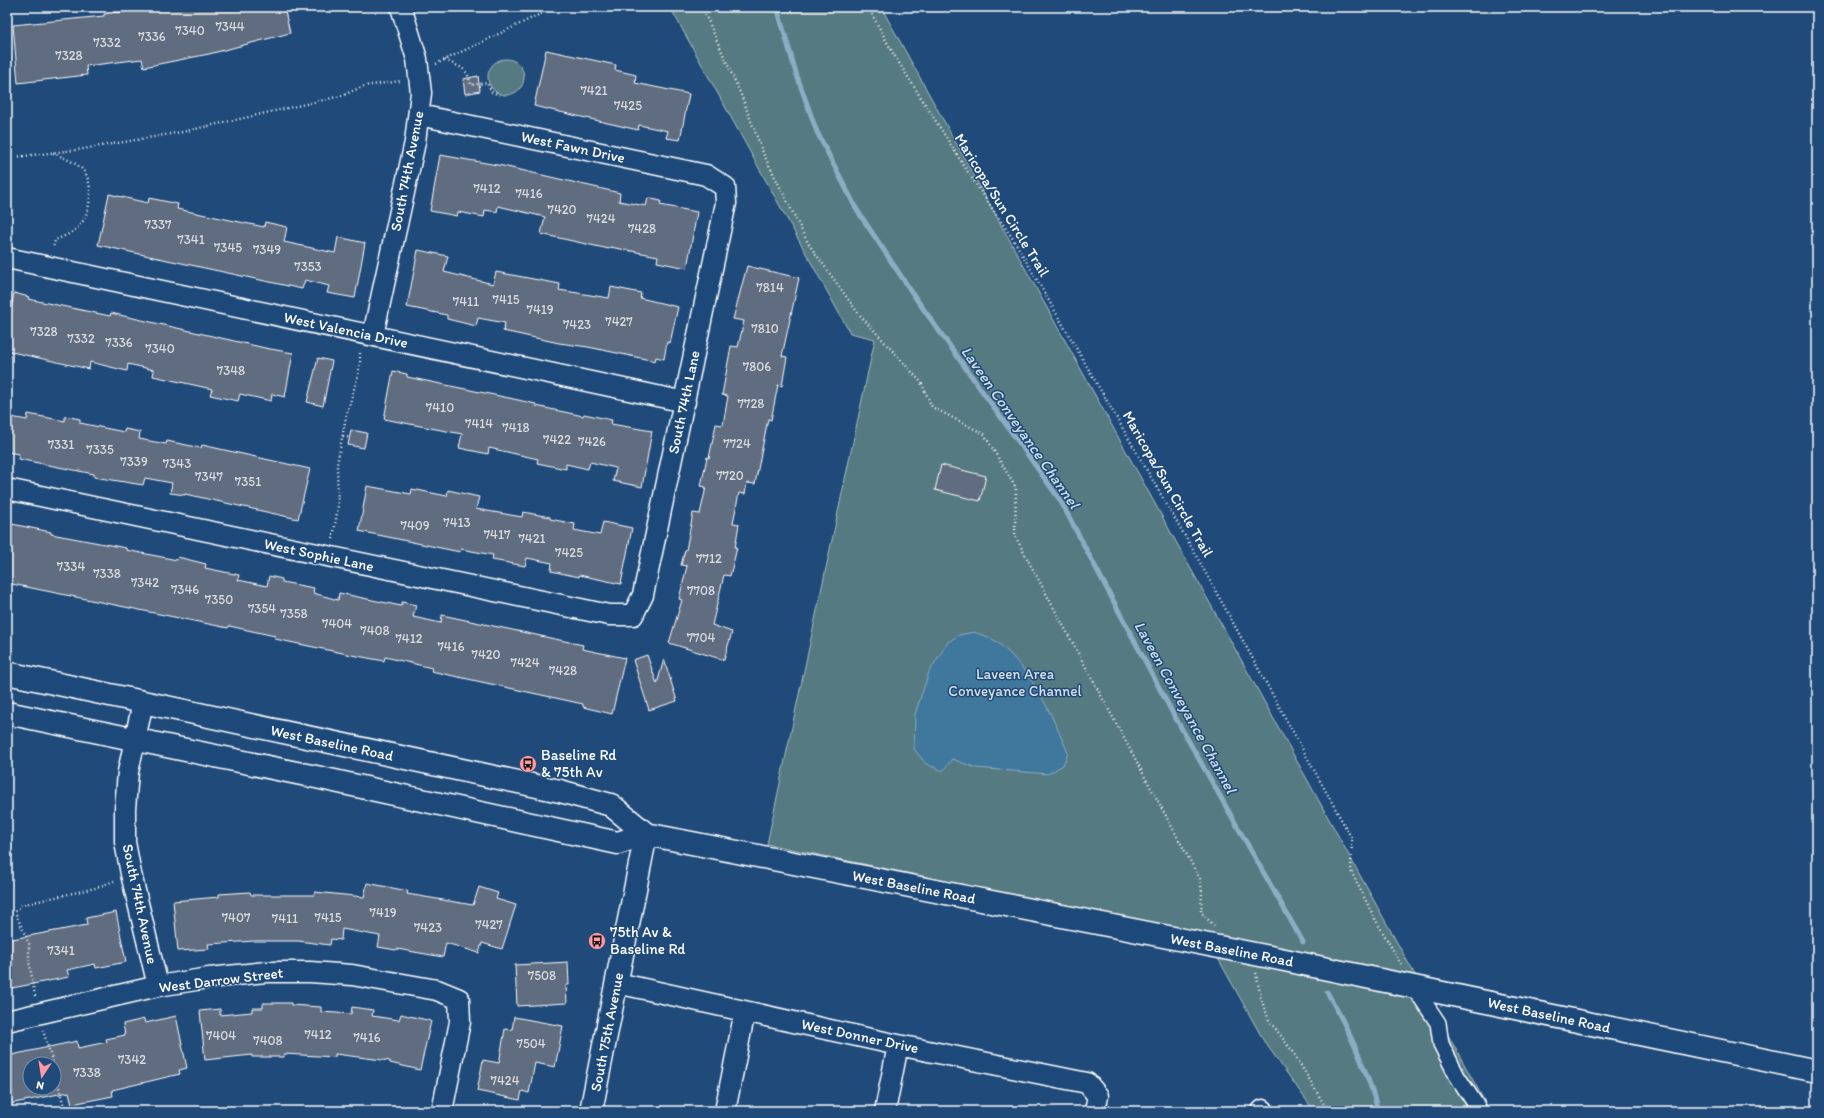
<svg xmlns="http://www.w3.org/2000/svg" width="1824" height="1118" font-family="Itim,sans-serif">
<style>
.green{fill:#547a81;stroke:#aabcc0}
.water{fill:#40779c;stroke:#8cadc4}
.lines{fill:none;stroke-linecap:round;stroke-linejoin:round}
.stream{stroke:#8cadc4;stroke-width:5}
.building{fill:#616d80;stroke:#fff;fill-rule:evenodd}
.pedestrian-casing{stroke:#fff;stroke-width:18}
.minor-casing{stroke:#fff;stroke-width:23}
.secondary-casing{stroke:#fff;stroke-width:25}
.path{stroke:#fff;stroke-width:2.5;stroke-dasharray:1 3;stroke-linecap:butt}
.pedestrian{stroke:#1f4a7a;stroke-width:15}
.minor{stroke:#1f4a7a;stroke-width:20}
.secondary{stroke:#1f4a7a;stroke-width:22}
.labels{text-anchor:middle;stroke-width:3;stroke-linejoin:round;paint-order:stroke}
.number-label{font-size:13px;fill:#d8dadf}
.street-label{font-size:15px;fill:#fff;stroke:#1f4a7a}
.park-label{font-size:15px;fill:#d4dee0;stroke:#1f4a7a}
.poi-label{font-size:15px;fill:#fff;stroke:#1f4a7a;text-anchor:start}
.water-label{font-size:16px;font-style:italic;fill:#cfdde6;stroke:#1f4a7a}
</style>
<rect width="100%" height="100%" fill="#1f4a7a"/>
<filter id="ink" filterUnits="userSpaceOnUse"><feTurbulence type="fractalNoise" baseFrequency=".025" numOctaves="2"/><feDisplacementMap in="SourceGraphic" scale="8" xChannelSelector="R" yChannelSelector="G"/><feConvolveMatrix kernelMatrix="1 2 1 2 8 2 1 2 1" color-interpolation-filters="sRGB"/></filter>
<g filter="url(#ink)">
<path class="green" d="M670,7H881L1490,1111H1314L1264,1041L1205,935L767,844L875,339L850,333Z
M488 77a18 18 0 1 1 36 0a18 18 0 1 1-36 0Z"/>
<path class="water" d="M974,632C981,635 990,637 997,642C1032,670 1051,713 1068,753L1063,765L1048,774L976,768L952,759L943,771L926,764L914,749L915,714L929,672L948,642L959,635Z"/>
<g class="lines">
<path class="stream" d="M777,7L796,73L817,132L857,210L917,300L1060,500L1171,710L1303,942
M1327,992C1349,1030 1367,1069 1378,1111"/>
</g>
<path class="building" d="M150,7H284L290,33L209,54L144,67L142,59L86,66L87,75L18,83L13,25L104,16V14L118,12V13Z
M546,50L616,65L615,70L636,75L635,83L689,94L680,140L666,138L668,131L639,125L638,130L534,106Z
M478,76L480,91L465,94L463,79Z
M440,155L503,166L620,193L619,201L646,206L648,198L661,201L660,205L697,212L687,268L657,262L658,256L610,247L609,249L541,234L545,217L498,206L497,212L485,210L484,217L458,212L457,216L430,211Z
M109,194L148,203L149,198L178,204L177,209L264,227L265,222L287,227L284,242L335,253L338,237L365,243L355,298L327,293L329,286L305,280L302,289L98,245Z
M418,250L448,256L444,272L493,284L496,272L560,284L559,290L609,298L611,287L641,293L640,298L678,307L670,343L667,342L664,359L656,357L655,361L588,347L559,343L503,331L505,323L478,318L476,326L447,319V315L407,307Z
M747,266L799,278L782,356L787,357L782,386L778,385L771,420L768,419L755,484L747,483L745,494L739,493L733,523L739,524L735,548H737L730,576L724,575L712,625L732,632L724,660L669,643L682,600L679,599L687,566L681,565L685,550H686L693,513L700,514L706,487L701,486L707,457L709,458L716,424L723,425L728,396L722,395L731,346L738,347L744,321L733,319Z
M14,293L29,297L28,299L110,316L111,313L265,348L293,353L285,397L272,394L271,401L240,394L238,401L210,395L212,389L153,376L154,370L128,364L127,371L90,362L89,369L7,351V303L12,304Z
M318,358L332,361L323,406L307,402Z
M393,371L407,374V377L509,398L536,404V406L583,416L584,414L612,420L611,424L652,431L642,487L613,481L616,468L590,462L588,469L566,464V469L537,463L538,459L489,448L488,454L459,448L462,434L384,419Z
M28,414L65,421V416L80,419V423L124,432L125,429L140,432L139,439L166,444L167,441L201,448L202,445L310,469L298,519L185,494V495L170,493L172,483L145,478L143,485L94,477V474L18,459L19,454L7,452V438L11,417L27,420Z
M351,430L367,433L364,448L348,445Z
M941,465L986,476L980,501L935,490Z
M367,486L411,494L412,489L447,496L448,490L479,497L476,509L522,517L523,512L550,517V519L575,524L574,530L600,535L603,522L632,528L621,584L579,575V577L551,571L552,563L527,558L525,566L492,560L493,555L461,549L460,552L359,531Z
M7,523L51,532V534L126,548V550L177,560L178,557L206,564L205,568L239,575L238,580L267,586L269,576L282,579V582L314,588L313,593L338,600L339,593L401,606L402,602L416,605L413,617L441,623L442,615L583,645L582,649L625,658L612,714L583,707V704L431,671L432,668L385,657L384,661L352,655L275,639V636L229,626L228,628L7,583Z
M647,655L657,684L664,659L677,701L649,710L633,660Z
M367,883L408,891L407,894L473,905L479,887L498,893L496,899L516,905L502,949L482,943L479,953L446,943L443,957L397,949L396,950L378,947L380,936L342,929L341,940L331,939L330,945L298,941H255L208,944L209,949L178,951L173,901L219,897V894L250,892L251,895H315V892L364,897Z
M116,912L126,962L96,968L95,964L67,970L69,977L7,989V940L87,925L86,918Z
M568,962L569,985H566L567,1003L517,1006L515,965Z
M263,1003H291V1005L321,1007V1012L351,1014L352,1007L373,1010L372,1016L399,1020L401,1014L431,1021L420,1070L390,1063V1061L335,1054V1057L284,1054V1057H252V1055L205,1060L200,1011L220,1009V1015L252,1012V1008H263Z
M176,1016L187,1068L179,1070L180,1074L112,1090L113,1096L72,1104L69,1092L9,1104L7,1096V1056L77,1041L78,1048L107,1042L106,1039L125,1035L123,1024L144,1019L145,1023ZM30,1064H54V1088H30Z
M514,1017L563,1026L555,1067L535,1063L529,1093L522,1091L520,1100L477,1091L483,1060L499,1063L505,1029L512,1030Z"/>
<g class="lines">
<g class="pedestrian-casing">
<path id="pedestrian" d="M1414,987L1438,1023L1441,1044L1457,1076L1480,1111"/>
</g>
<g class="minor-casing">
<path id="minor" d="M7,258L685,402
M373,335L415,142L421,93L417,59L401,7
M7,489L609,615H633L643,595L726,203L725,187L706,175L419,115
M143,702L128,772L125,809V842L131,874L158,986
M617,983L898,1045L1087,1083L1098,1096L1095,1111
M7,1021L158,986L209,978L266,972H310L352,975L437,990L459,999L460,1022L442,1111
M725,1111L745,1011
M885,1111L898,1045
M1262,1111L1263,1110"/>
</g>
<g class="secondary-casing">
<path id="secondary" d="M7,673L560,791L611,805L646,834L1275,958L1817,1071
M7,713L316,777L618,843L646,834
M591,1111L646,834"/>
</g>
<path class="path" d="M702,7L742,97L764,155L808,243L858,313L921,382L932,407L984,434L1016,488L1015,536L1200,879L1202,893L1201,912L1215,927
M868,7L894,55L973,180L1015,242L1193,550L1352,839L1351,871L1374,917L1401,964
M445,60C461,68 467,67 471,85L487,83L492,92L499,95
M436,64L555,7
M53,153C62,157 75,162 82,169C95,182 91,214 79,226C73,233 63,237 55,240L53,249
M7,158L83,149L182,132L341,96L364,86L401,81
M343,436L350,438
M333,539L338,506L337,464L346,417L358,375L360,362V351
M1256,973L1261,999L1269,1020L1293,1052L1328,1111
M35,996L29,961V944L15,912L21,905L95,888L114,881
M43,1030L53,1064
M54,1068L65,1111"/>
<use href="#pedestrian" class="pedestrian"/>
<use href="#minor" class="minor"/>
<use href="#secondary" class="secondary"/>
</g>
</g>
<defs>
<g id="bus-disc" transform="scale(0.9)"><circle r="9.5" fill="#ff9aa2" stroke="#1f4a7a"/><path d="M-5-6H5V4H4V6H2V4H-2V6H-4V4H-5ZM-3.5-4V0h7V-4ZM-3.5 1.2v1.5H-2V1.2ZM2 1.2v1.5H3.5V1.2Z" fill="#111"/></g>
</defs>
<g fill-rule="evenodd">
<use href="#bus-disc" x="528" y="764"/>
<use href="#bus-disc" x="597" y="941"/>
</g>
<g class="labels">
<g class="number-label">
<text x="230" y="31">7344</text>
<text x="190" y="35">7340</text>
<text x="152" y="41">7336</text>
<text x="107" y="47">7332</text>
<text x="69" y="60">7328</text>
<text x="594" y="95">7421</text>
<text x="628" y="110">7425</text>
<text x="487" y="193">7412</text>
<text x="529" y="198">7416</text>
<text x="562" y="214">7420</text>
<text x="601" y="223">7424</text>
<text x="158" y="229">7337</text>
<text x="642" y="233">7428</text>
<text x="191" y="244">7341</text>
<text x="228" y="252">7345</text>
<text x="267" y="254">7349</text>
<text x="308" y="271">7353</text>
<text x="770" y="292">7814</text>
<text x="506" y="304">7415</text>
<text x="466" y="306">7411</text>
<text x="540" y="314">7419</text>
<text x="619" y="326">7427</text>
<text x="577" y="329">7423</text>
<text x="765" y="333">7810</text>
<text x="44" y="336">7328</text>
<text x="81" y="343">7332</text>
<text x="119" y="347">7336</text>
<text x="160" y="353">7340</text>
<text x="757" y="371">7806</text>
<text x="231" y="375">7348</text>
<text x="751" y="408">7728</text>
<text x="440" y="412">7410</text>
<text x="479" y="428">7414</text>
<text x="516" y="432">7418</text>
<text x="557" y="444">7422</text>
<text x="592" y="446">7426</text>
<text x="737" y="448">7724</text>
<text x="61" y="449">7331</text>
<text x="100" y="454">7335</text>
<text x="134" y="466">7339</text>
<text x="177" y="468">7343</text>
<text x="730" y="480">7720</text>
<text x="209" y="481">7347</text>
<text x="248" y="486">7351</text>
<text x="457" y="527">7413</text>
<text x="415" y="530">7409</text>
<text x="497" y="539">7417</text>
<text x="532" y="543">7421</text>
<text x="569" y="557">7425</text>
<text x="709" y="563">7712</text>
<text x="71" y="571">7334</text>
<text x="107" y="578">7338</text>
<text x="145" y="587">7342</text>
<text x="185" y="594">7346</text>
<text x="701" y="595">7708</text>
<text x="219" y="604">7350</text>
<text x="262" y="613">7354</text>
<text x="294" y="618">7358</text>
<text x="337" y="628">7404</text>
<text x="375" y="635">7408</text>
<text x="701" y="642">7704</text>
<text x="409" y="643">7412</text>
<text x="451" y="651">7416</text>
<text x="486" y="659">7420</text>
<text x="525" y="667">7424</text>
<text x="563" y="675">7428</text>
<text x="383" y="917">7419</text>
<text x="236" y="922">7407</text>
<text x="328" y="922">7415</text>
<text x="285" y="923">7411</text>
<text x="489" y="929">7427</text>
<text x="428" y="932">7423</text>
<text x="61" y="955">7341</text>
<text x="542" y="980">7508</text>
<text x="318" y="1039">7412</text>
<text x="221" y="1040">7404</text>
<text x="367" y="1042">7416</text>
<text x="268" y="1045">7408</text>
<text x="531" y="1048">7504</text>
<text x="132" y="1064">7342</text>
<text x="87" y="1077">7338</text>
<text x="505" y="1085">7424</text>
</g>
<g class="street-label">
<text transform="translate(573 147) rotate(12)" y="5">West Fawn Drive</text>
<text transform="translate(407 171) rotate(-79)" y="5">South 74th Avenue</text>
<text transform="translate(1002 205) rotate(58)" y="5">Maricopa/Sun Circle Trail</text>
<text transform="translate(346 330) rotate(12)" y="5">West Valencia Drive</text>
<text transform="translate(684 402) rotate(-78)" y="5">South 74th Lane</text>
<text transform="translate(1168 484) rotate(60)" y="5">Maricopa/Sun Circle Trail</text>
<text transform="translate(319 555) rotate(12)" y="5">West Sophie Lane</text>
<text transform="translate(332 743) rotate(12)" y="5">West Baseline Road</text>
<text transform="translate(914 887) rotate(11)" y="5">West Baseline Road</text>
<text transform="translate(140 904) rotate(78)" y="5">South 74th Avenue</text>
<text transform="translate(1232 950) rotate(11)" y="5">West Baseline Road</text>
<text transform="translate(221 980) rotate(-7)" y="5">West Darrow Street</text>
<text transform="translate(1549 1015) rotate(12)" y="5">West Baseline Road</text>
<text transform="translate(607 1032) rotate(-79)" y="5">South 75th Avenue</text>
<text transform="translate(860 1036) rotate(12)" y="5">West Donner Drive</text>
</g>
<g class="park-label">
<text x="1015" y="679">Laveen Area<tspan x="1015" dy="17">Conveyance Channel</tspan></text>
</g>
<g class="poi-label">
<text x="541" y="760">Baseline Rd<tspan x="541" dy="17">&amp; 75th Av</tspan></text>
<text x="610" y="937">75th Av &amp;<tspan x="610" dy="17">Baseline Rd</tspan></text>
</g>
<g class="water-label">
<text transform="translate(1021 427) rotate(55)" y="6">Laveen Conveyance Channel</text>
<text transform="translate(1186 707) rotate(61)" y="6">Laveen Conveyance Channel</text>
</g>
</g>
<rect width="1824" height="1118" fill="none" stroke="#1f4a7a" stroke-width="24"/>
<rect x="12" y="12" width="1800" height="1094" fill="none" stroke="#fff" stroke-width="1.5" filter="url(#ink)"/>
<g transform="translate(42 1076) rotate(192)"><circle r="19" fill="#1f4a7a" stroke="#7992af"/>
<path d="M0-3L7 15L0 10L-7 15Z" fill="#ff9aa2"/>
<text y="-6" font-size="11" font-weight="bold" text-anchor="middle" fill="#ffffff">N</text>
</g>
</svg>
